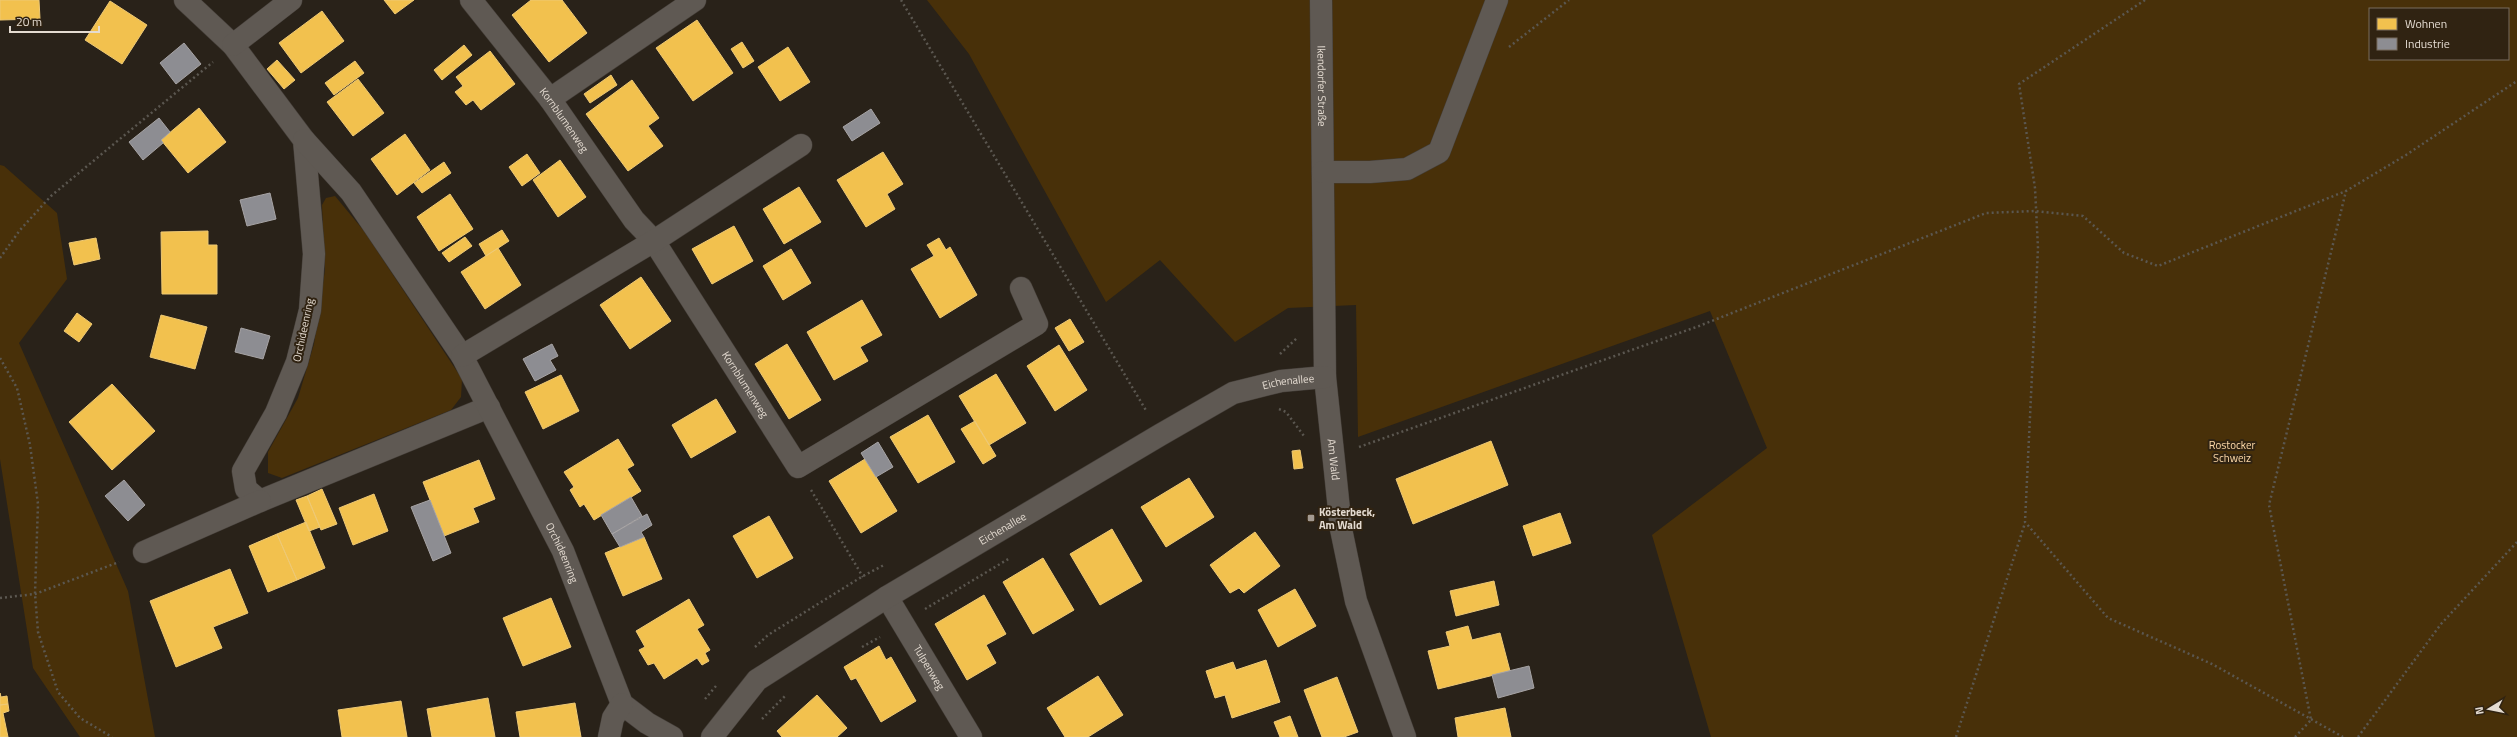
<svg xmlns="http://www.w3.org/2000/svg" width="2517" height="737" font-family="'Titillium Web',sans-serif">
<style>
.green{fill:#483009;fill-rule:evenodd}
.homes{fill:#f2c14e;stroke:#eec975}
.industry{fill:#8d8d92;stroke:#a7a4a5}
.lines{fill:none;stroke-linecap:round;stroke-linejoin:round}
.minor-casing{stroke:#433d37;stroke-width:23}
.path{stroke:#5b5750;stroke-width:2.5;stroke-dasharray:2 3;stroke-linecap:butt}
.minor{stroke:#5f5953;stroke-width:22}
.poi-dot{fill:#a39a91;stroke:#302312;stroke-width:1.5}
.labels{text-anchor:middle;stroke-width:4;stroke-linejoin:round;paint-order:stroke}
.street-label{font-size:11px;fill:#e4dbd1;stroke:#302312}
.park-label{font-size:11px;fill:#fed9a8;stroke:#302312}
.poi-label{font-size:11px;font-weight:bold;fill:#e4dbd1;stroke:#302312;text-anchor:start}
</style>
<rect width="100%" height="100%" fill="#292219"/>
<path class="green" d="M927,0H2517V737H1711L1652,535L1767,448L1710,311L1358,437L1356,305L1288,308L1235,342L1160,260L1106,302L969,54ZM2370,9H2508V59H2370Z
M0,165L4,166L57,213L67,279L19,343L128,591L155,737H80L33,668L0,459Z
M335,196L364,231L462,379L461,397L451,410L282,478L268,473V452L298,398L314,344L325,270L322,205L326,198Z"/>
<path class="homes" d="M0,0H39L40,19L0,20Z
M384,0H414L395,14Z
M531,0H562L587,33L549,62L512,15Z
M110,1L147,25L122,64L85,40Z
M322,11L344,41L301,73L279,43Z
M697,20L733,73L693,101L656,48Z
M742,42L754,61L743,68L731,49Z
M464,45L472,55L442,80L434,70Z
M788,47L810,82L780,101L758,67Z
M490,51L515,84L481,110L473,100L466,105L455,92L463,86L456,77Z
M277,60L295,80L284,89L267,69Z
M355,61L364,73L334,95L325,83Z
M611,75L617,85L590,103L584,94Z
M358,79L384,113L353,136L327,102Z
M632,80L659,118L648,126L663,146L628,171L586,114Z
M199,108L226,142L188,173L161,140Z
M405,134L430,170L397,195L371,159Z
M883,152L903,184L887,194L895,209L866,227L837,180Z
M527,154L540,173L522,186L509,167Z
M560,160L586,197L558,217L533,180Z
M444,162L451,173L422,193L414,183Z
M799,187L821,222L784,244L763,209Z
M450,194L473,229L439,251L417,217Z
M734,226L753,261L712,284L692,249Z
M502,230L509,241L486,256L479,244Z
M208,231V245H217V294H162L161,232Z
M465,237L472,246L449,262L442,253Z
M96,238L100,259L74,265L69,243Z
M939,238L946,250L950,247L977,295L940,318L911,269L934,256L927,245Z
M498,248L521,285L485,309L461,272Z
M791,249L811,283L783,300L763,266Z
M641,277L671,321L630,349L600,305Z
M862,300L882,335L860,347L868,361L834,380L807,332Z
M77,313L92,324L79,342L64,331Z
M161,315L207,327L195,369L150,357Z
M1070,319L1084,342L1069,351L1055,328Z
M787,344L821,400L789,419L755,364Z
M1059,345L1087,390L1055,411L1027,366Z
M996,374L1026,423L989,445L959,396Z
M561,375L579,411L543,429L525,392Z
M112,384L155,431L112,470L69,422Z
M716,399L736,432L691,458L672,425Z
M928,415L955,462L918,483L890,437Z
M975,421L996,456L983,464L961,429Z
M618,439L634,465L627,469L641,491L594,520L584,504L580,507L570,490L574,487L564,472Z
M1491,441L1508,485L1413,524L1396,479Z
M1300,450L1303,468L1294,469L1292,451Z
M865,459L897,511L861,533L829,481Z
M479,460L495,499L473,508L479,522L444,536L423,482Z
M1189,478L1214,517L1166,547L1141,507Z
M322,489L337,524L321,530L307,496Z
M374,494L388,531L353,545L339,508Z
M307,496L320,527L309,531L296,500Z
M1560,513L1571,543L1533,556L1523,526Z
M769,516L793,558L757,578L733,536Z
M306,522L325,568L297,580L277,534Z
M1112,529L1142,581L1100,605L1070,554Z
M1255,532L1280,566L1244,593L1239,588L1230,593L1210,565Z
M277,534L297,580L268,592L249,546Z
M644,537L662,579L623,596L605,553Z
M1043,558L1074,610L1033,634L1003,582Z
M230,569L248,613L213,627L222,648L176,667L150,601Z
M1494,581L1499,605L1456,616L1450,591Z
M1295,589L1316,626L1278,647L1258,610Z
M984,595L1006,634L986,645L996,663L967,680L935,624Z
M551,598L571,647L523,666L503,618Z
M689,599L704,625L697,629L710,650L705,653L709,661L702,665L697,658L664,679L654,663L648,665L639,650L645,647L636,631Z
M1468,626L1472,640L1500,633L1510,671L1438,689L1428,651L1450,646L1446,632Z
M879,646L886,660L891,657L916,701L881,722L856,678L851,680L844,667Z
M1266,660L1280,702L1232,718L1225,695L1215,698L1206,671L1233,662L1236,670Z
M1098,676L1123,715L1088,737H1065L1047,708Z
M1337,677L1358,732L1344,737H1322L1304,690Z
M0,693L1,697L7,696L8,704L0,705Z
M817,695L847,728L837,737H782L777,731Z
M488,698L495,737H432L427,709Z
M401,701L407,737H342L338,710Z
M575,703L581,737H520L516,712Z
M8,704L9,711L3,713L8,737H0V705Z
M1505,708L1511,737H1458L1455,718Z
M1290,716L1298,737H1280L1274,722Z"/>
<path class="industry" d="M184,43L201,64L176,84L160,63Z
M871,109L880,123L852,141L843,127Z
M159,118L170,132L161,140L163,143L143,160L129,142Z
M270,193L276,219L247,226L240,200Z
M241,328L270,336L263,359L235,352Z
M552,344L558,356L550,360L556,370L535,381L523,359Z
M878,442L893,467L876,477L861,453Z
M124,480L145,505L128,521L105,496Z
M631,497L642,516L612,534L601,515Z
M430,500L451,553L433,561L411,507Z
M647,514L652,525L641,532L644,537L620,547L612,534Z
M1529,666L1534,688L1498,698L1492,675Z"/>
<g class="lines">
<g class="minor-casing">
<g id="minor">
<path d="M185,0L233,45L304,140L314,254L310,310L297,362L276,413L243,471L246,489L260,501L489,407"/>
<path id="s1" d="M471,0L550,99L634,220L654,241L798,467L1037,324L1021,288"/>
<path id="s2" d="M1321,0L1325,377L1335,471L1341,529L1356,601L1405,737"/>
<path d="M233,45L291,0"/>
<path d="M550,99L695,0"/>
<path id="s3" d="M304,140L351,192L462,356L563,551L622,704L647,723L672,737"/>
<path d="M1323,172H1370L1407,169L1439,152L1497,0"/>
<path d="M462,356L654,241L801,145"/>
<path d="M144,552L260,501"/>
<path id="s4" d="M887,597L971,737"/>
<path d="M609,737L613,718L622,704"/>
<path id="s5" d="M712,737L757,680L887,597L1160,435L1233,393L1281,381L1325,377"/>
</g>
</g>
<path class="path" d="M901,0L1147,412
M2145,0L2019,84L2035,188L2038,248L2025,522L2108,618L2212,664L2343,737
M1509,47L1569,0
M0,258L20,230L51,196L213,62
M1280,354L1297,338
M0,358L17,388L30,445L38,504L35,594L38,632L58,692L80,718L112,737
M1279,409L1286,412L1304,436
M1359,447L1699,326L1986,213L2035,211L2083,216L2124,253L2158,266L2346,191
M811,490L863,577
M0,598L35,594L119,562
M925,609L1010,558
M755,647L768,635L863,576L884,565
M862,647L880,637
M705,699L716,686
M762,719L785,696
M1956,737L2025,523
M2295,737L2311,720L2269,505L2346,191L2406,155L2517,81
M2358,737L2441,624L2517,542"/>
<use href="#minor" class="minor"/>
</g>
<rect class="poi-dot" x="1307" y="514" width="8" height="8" rx="2"/>
<g class="labels">
<g class="street-label">
<text dy="4" stroke="none"><textPath href="#s2" startOffset="86">Ikendorfer Straße</textPath></text>
<text dy="4" stroke="none"><textPath href="#s1" startOffset="152">Kornblumenweg</textPath></text>
<text transform="translate(303 330) rotate(-78)" y="4">Orchideenring</text>
<text dy="4" stroke="none"><textPath href="#s5" startOffset="685">Eichenallee</textPath></text>
<text dy="4" stroke="none"><textPath href="#s1" startOffset="473">Kornblumenweg</textPath></text>
<text dy="4" stroke="none"><textPath href="#s2" startOffset="460">Am Wald</textPath></text>
<text dy="4" stroke="none"><textPath href="#s5" startOffset="361">Eichenallee</textPath></text>
<text dy="4" stroke="none"><textPath href="#s3" startOffset="489">Orchideenring</textPath></text>
<text dy="4" stroke="none"><textPath href="#s4" startOffset="82">Tulpenweg</textPath></text>
</g>
<g class="park-label">
<text x="2232" y="449">Rostocker<tspan x="2232" dy="13">Schweiz</tspan></text>
</g>
<g class="poi-label">
<text x="1319" y="516">Kösterbeck,<tspan x="1319" dy="13">Am Wald</tspan></text>
</g>
</g>
<rect x="2369" y="8" width="140" height="52" fill="#302312" stroke="#786d5e"/>
<rect x="2377" y="18" width="20" height="12" fill="#f2c14e" stroke="#786d5e"/>
<text x="2405" y="28" font-size="12" fill="#e4dbd1">Wohnen</text>
<rect x="2377" y="38" width="20" height="12" fill="#8d8d92" stroke="#786d5e"/>
<text x="2405" y="48" font-size="12" fill="#e4dbd1">Industrie</text>
<g transform="translate(2489 709) rotate(260)" stroke="#302312" stroke-width="3" paint-order="stroke">
<path d="M0-3L7 15L0 10L-7 15Z" fill="#e4dbd1"/>
<text y="-6" font-size="11" font-weight="bold" text-anchor="middle" fill="#e4dbd1">N</text>
</g>
<path d="M10 26v6h89v-6" fill="none" stroke="#e4dbd1" stroke-width="2"/>
<text x="16" y="26" font-size="12" fill="#e4dbd1" stroke="#302312" stroke-width="3" paint-order="stroke">20 m</text>
</svg>
